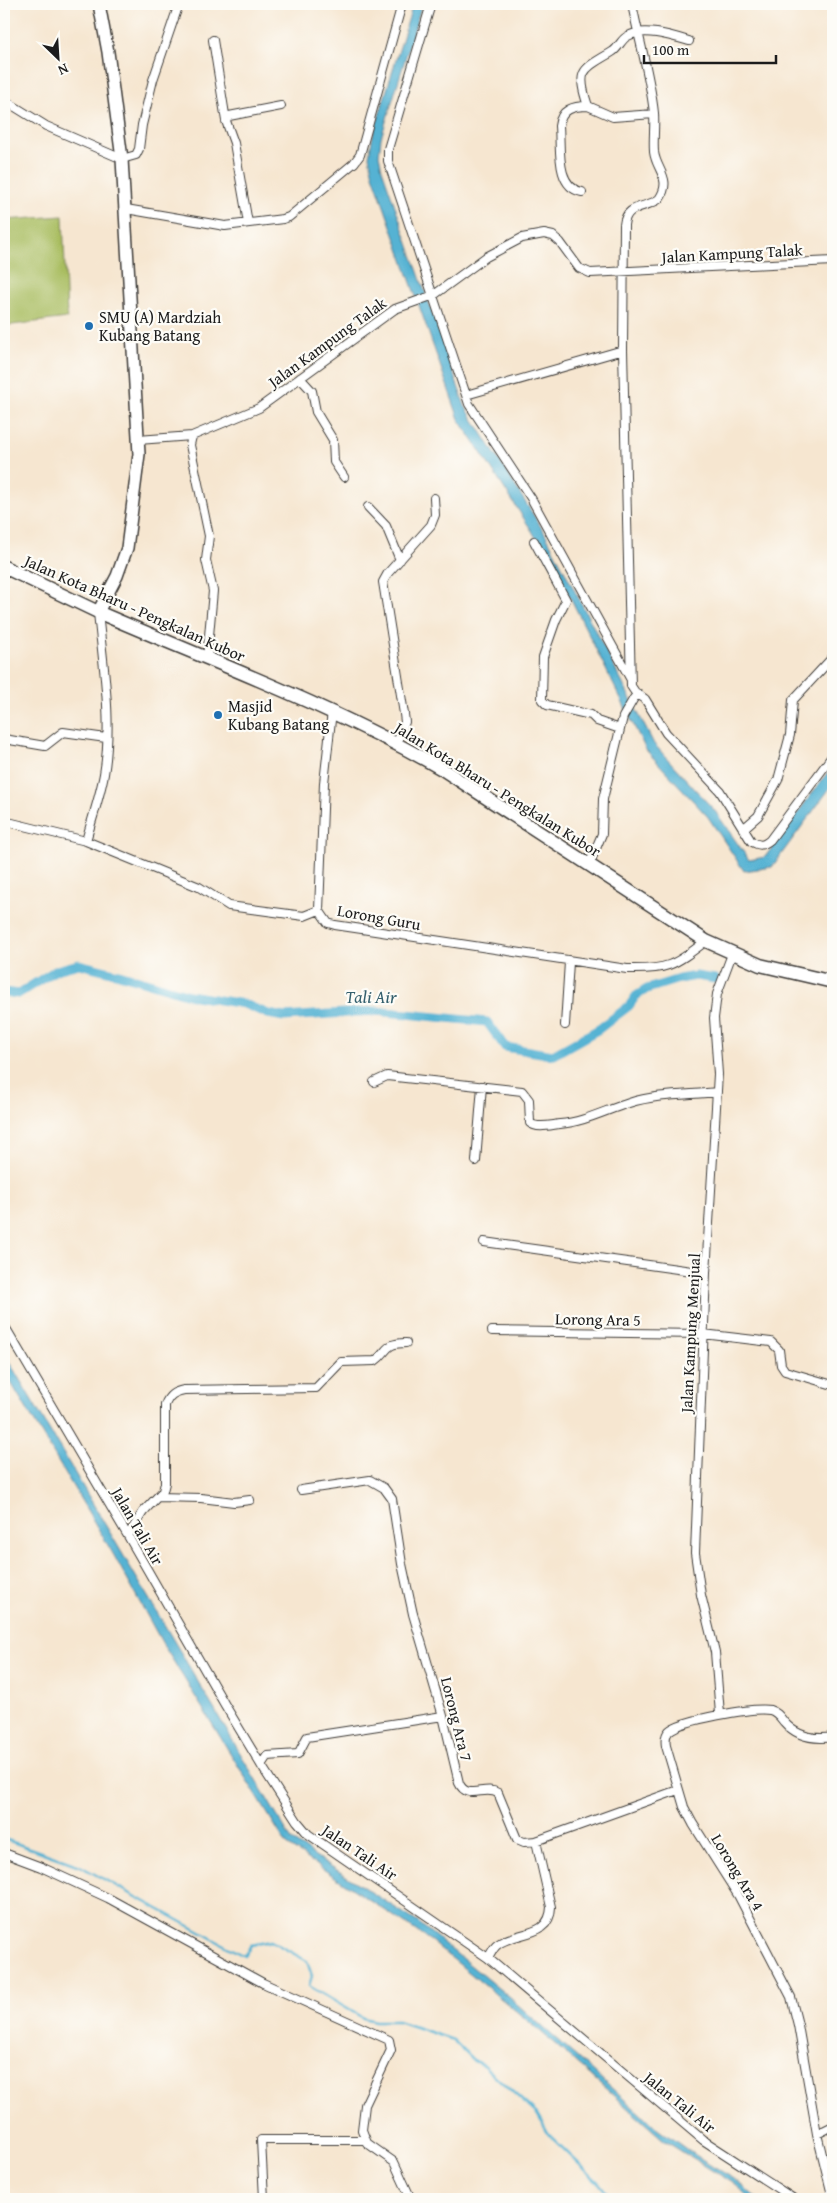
<svg xmlns="http://www.w3.org/2000/svg" width="837" height="2203" font-family="'Gentium Book Plus',serif">
<style>
.green{fill:#a9bd61;stroke:#626c3e}
.water{fill:#54b2d3;stroke:#386778}
.lines{fill:none;stroke-linecap:round;stroke-linejoin:round}
.stream{stroke:#54b2d3;stroke-width:2.5}
.canal{stroke:#54b2d3;stroke-width:9}
.street-casing{stroke:#3d3a37;stroke-width:10}
.secondary-casing{stroke:#3d3a37;stroke-width:14}
.primary-casing{stroke:#3d3a37;stroke-width:15}
.street{stroke:#fff;stroke-width:8}
.secondary{stroke:#fff;stroke-width:11}
.primary{stroke:#fff;stroke-width:12}
.poi-dot{fill:#1f6fb2;stroke:#fdfcf7;stroke-width:2}
.labels{text-anchor:middle;stroke-width:4.5;stroke-linejoin:round;paint-order:stroke}
.street-label{font-size:16px;fill:#1c1c1c;stroke:#fdfcf7}
.poi-label{font-size:16px;fill:#1c1c1c;stroke:#fdfcf7;text-anchor:start}
.water-label{font-size:18px;font-style:italic;fill:#35606e;stroke:#fdfcf7}
</style>
<rect width="100%" height="100%" fill="#fdfcf7"/>
<filter id="ink" filterUnits="userSpaceOnUse"><feTurbulence type="fractalNoise" baseFrequency=".02" numOctaves="2"/><feDisplacementMap in="SourceGraphic" scale="10" xChannelSelector="R" yChannelSelector="G"/><feConvolveMatrix kernelMatrix="1 2 1 2 8 2 1 2 1" color-interpolation-filters="sRGB"/></filter>
<filter id="wash" filterUnits="userSpaceOnUse"><feTurbulence type="fractalNoise" baseFrequency=".0096" numOctaves="4" result="noise"/><feDisplacementMap in="SourceGraphic" scale="20" xChannelSelector="R" yChannelSelector="G"/><feGaussianBlur stdDeviation="1.12" result="paint"/><feColorMatrix in="noise" values="0 0 0 0 0 0 0 0 0 0 0 0 0 0 0 0 0 1.4 0 .05"/><feComposite in="paint" operator="in"/></filter>
<g filter="url(#wash)">
<rect width="100%" height="100%" fill="#f6e6d0"/>
<path class="green" d="M63,216L67,318L4,326V220Z"/>
<path class="water" d="M413,4H422L381,138L379,155L382,169L465,406L546,535L654,744L715,811L749,860L765,857L833,765V784L772,867L744,871L708,817L646,750L572,601L532,531L459,419L373,175L369,156L373,135Z
M4,1353L292,1841L419,1923L509,1997L652,2124L700,2159L735,2180L758,2199H752L732,2183L665,2141L539,2030L431,1941L287,1845L164,1646L112,1552L4,1371Z"/>
<g class="lines">
<path class="stream" d="M4,1839L80,1866L244,1956L251,1945L271,1941L307,1961L312,1976L309,1986L363,2018L375,2021H398L453,2040L474,2061L483,2065L537,2114L549,2135L599,2183L612,2199"/>
<path class="canal" d="M4,992L18,994L56,970L79,964L119,974L189,995L244,1004L268,1014L284,1017L376,1011L487,1022L505,1047L553,1055L599,1029L629,1006L636,996L647,989L679,979L696,976L715,979"/>
</g>
</g>
<g filter="url(#ink)">
<g class="lines">
<g class="street-casing">
<path id="street" d="M431,4L388,149V161L469,404L531,498L630,678
M632,4C639,40 650,76 654,113C655,126 653,139 654,152C656,170 673,179 659,199C645,209 626,204 624,225L623,350L631,686L635,692L645,699L666,733L720,791L751,841C759,846 763,846 770,840L833,755
M213,40L226,121L234,143L248,223
M4,100L46,126L122,159L136,155L139,149L142,125L153,80L179,4
M654,114L613,117L588,106C576,70 582,70 612,52C619,48 621,39 628,36C644,27 672,36 689,41
M226,121L229,116L281,106
M582,192C555,187 561,147 559,126C561,109 573,106 588,106
M126,209L225,226L283,219L289,217L354,163L360,155L402,4
M300,378L312,391L316,412L333,440L334,462L344,477
M466,395L623,350
M192,436L190,445L209,536L206,560L213,591L207,658
M138,440L192,436L259,408L395,309L434,295L486,257L522,238L544,234L553,236L560,242L579,268L590,273L833,261
M368,507L386,526L400,560
M534,541L566,600L556,620L543,657L542,700L547,705L591,715L597,721L620,729
M4,739L45,746L63,732L106,738
M397,743L405,722L404,714L383,582L388,573L431,525L435,515L434,498
M4,821L86,841L199,887L229,906L304,916L319,910
M743,829L758,816L778,780L790,735L793,700L833,657
M86,841C92,819 100,796 104,774C113,721 103,665 98,612
M589,865L602,834L603,799L623,717L634,698L639,694
M319,910L328,923L335,925L627,969C668,970 673,966 706,941
M319,910L324,783L332,711
M565,1025L569,962
M374,1082L387,1076L522,1091L529,1100L530,1123C537,1129 551,1125 560,1124C584,1122 606,1110 629,1103C657,1094 688,1095 717,1092
M476,1161L482,1086
M484,1242L706,1273
M4,1325L128,1536L225,1705L261,1765L297,1821L308,1834L488,1958L703,2140L794,2199
M492,1331L703,1334L771,1342L779,1350L781,1365L785,1371L833,1385
M301,1490L370,1480L384,1488L392,1499L402,1564L413,1614L443,1716L459,1783C467,1801 485,1785 498,1793L517,1839L524,1842L536,1841L678,1790
M158,1497L201,1498L234,1502L250,1500
M128,1536L143,1512L163,1491L165,1483V1405C169,1395 174,1392 184,1390L316,1388L341,1362L375,1361C389,1351 384,1343 406,1343
M720,1714L715,1652L701,1595L695,1553L706,1273L718,1074L714,1018L717,994L732,954
M261,1765L267,1756L298,1754L307,1737L443,1716
M4,1853L41,1867L108,1898L263,1983L389,2040L391,2050L365,2105L362,2130L367,2143L394,2162L411,2199
M488,1958C491,1954 493,1948 497,1945C516,1930 550,1939 551,1907L536,1841
M817,2134L833,2126
M264,2199L261,2140H365
M833,2199L817,2134L798,2025L791,1997L738,1895L693,1824L684,1807L666,1746C665,1740 665,1735 669,1731C681,1720 754,1707 770,1710C777,1712 780,1717 784,1722C797,1737 814,1740 833,1737"/>
</g>
<g class="secondary-casing">
<path id="secondary" d="M98,612L117,576L127,548L139,454L122,159L108,52L99,4"/>
</g>
<g class="primary-casing">
<path id="primary" d="M4,567C36,582 68,598 100,613C215,663 333,706 442,769L706,941L760,965L833,982"/>
</g>
<use href="#street" class="street"/>
<use href="#secondary" class="secondary"/>
<use href="#primary" class="primary"/>
</g>
</g>
<g class="poi-dot">
<circle cx="89" cy="326" r="5"/>
<circle cx="218" cy="715" r="5"/>
</g>
<g class="labels">
<g class="street-label">
<text transform="translate(732 253) rotate(-3)" y="6">Jalan Kampung Talak</text>
<text transform="translate(327 342) rotate(-36)" y="6">Jalan Kampung Talak</text>
<text transform="translate(135 608) rotate(24)" y="6">Jalan Kota Bharu - Pengkalan Kubor</text>
<text transform="translate(498 789) rotate(32)" y="6">Jalan Kota Bharu - Pengkalan Kubor</text>
<text transform="translate(379 917) rotate(10)" y="6">Lorong Guru</text>
<text transform="translate(598 1319) rotate(1)" y="6">Lorong Ara 5</text>
<text transform="translate(690 1333) rotate(-87)" y="6">Jalan Kampung Menjual</text>
<text transform="translate(138 1526) rotate(60)" y="6">Jalan Tali Air</text>
<text transform="translate(457 1719) rotate(76)" y="6">Lorong Ara 7</text>
<text transform="translate(360 1852) rotate(34)" y="6">Jalan Tali Air</text>
<text transform="translate(738 1872) rotate(59)" y="6">Lorong Ara 4</text>
<text transform="translate(680 2102) rotate(39)" y="6">Jalan Tali Air</text>
</g>
<g class="poi-label">
<text x="99" y="323">SMU (A) Mardziah<tspan x="99" dy="18">Kubang Batang</tspan></text>
<text x="228" y="712">Masjid<tspan x="228" dy="18">Kubang Batang</tspan></text>
</g>
<g class="water-label">
<text x="371" y="1003">Tali Air</text>
</g>
</g>
<rect width="837" height="2203" fill="none" stroke="#fdfcf7" stroke-width="20"/>
<g transform="translate(58 58) rotate(155)" stroke="#fdfcf7" stroke-width="4" paint-order="stroke">
<path d="M0-4L9 19L0 12L-9 19Z" fill="#1c1c1c"/>
<text y="-8" font-size="14" font-weight="bold" text-anchor="middle" fill="#1c1c1c">N</text>
</g>
<path d="M644 55v8h132v-8" fill="none" stroke="#1c1c1c" stroke-width="2.5"/>
<text x="652" y="55" font-size="15" fill="#1c1c1c" stroke="#fdfcf7" stroke-width="4" paint-order="stroke">100 m</text>
</svg>
